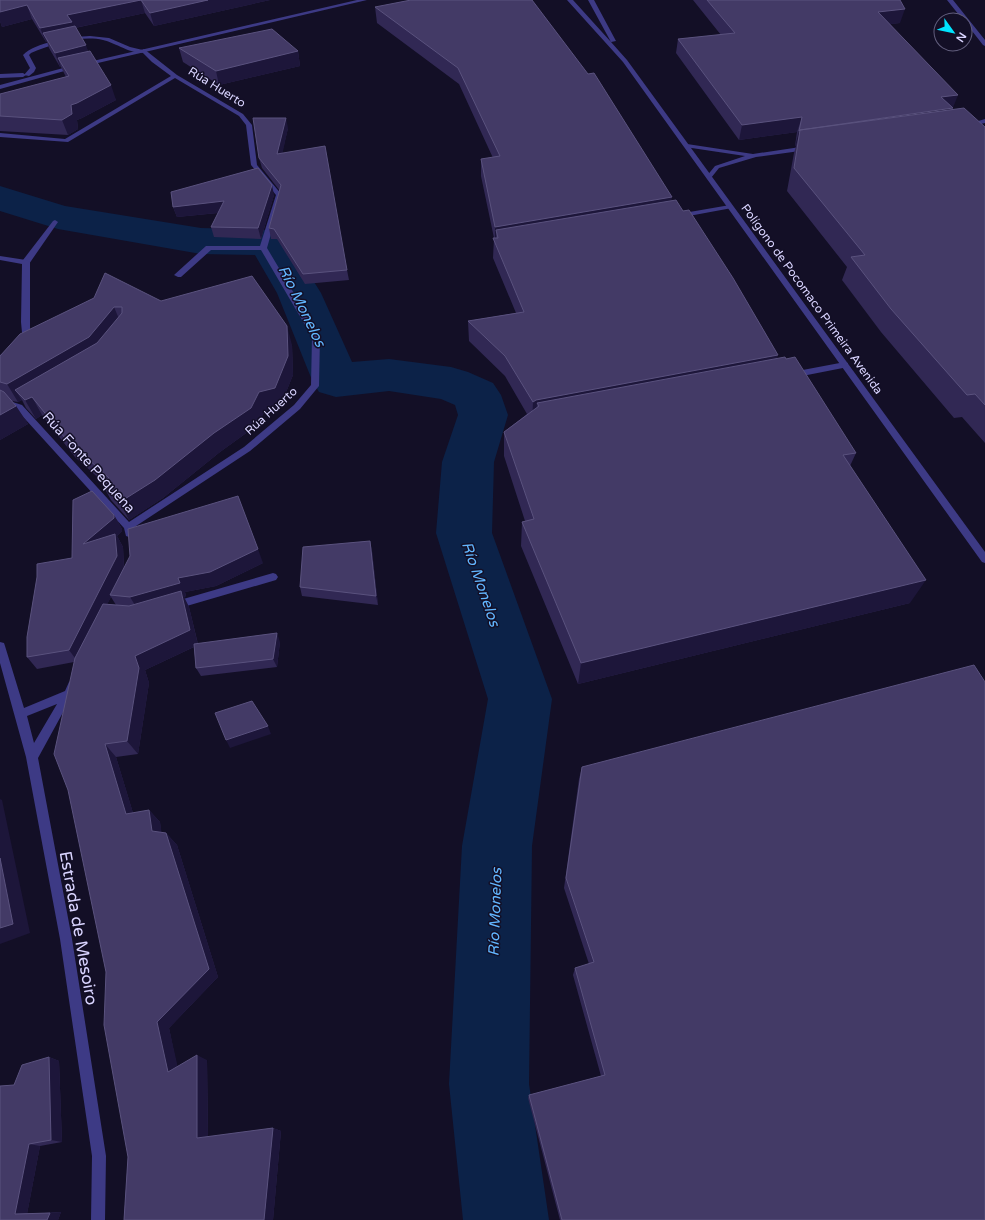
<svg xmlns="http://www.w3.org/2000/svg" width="985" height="1220" font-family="'Varela Round',sans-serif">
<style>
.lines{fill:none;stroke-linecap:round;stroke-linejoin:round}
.river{fill:#0c2248;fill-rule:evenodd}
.service{fill:#3d3a85;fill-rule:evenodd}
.minor{fill:#3d3a85;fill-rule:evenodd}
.tertiary{fill:#3d3a85;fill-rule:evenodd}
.wall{fill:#312854;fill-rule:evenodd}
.shaded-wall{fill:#1d163a}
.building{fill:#433a66;stroke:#5a527e}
.labels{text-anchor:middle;stroke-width:3;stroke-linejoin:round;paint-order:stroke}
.far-street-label{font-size:12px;fill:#d9d4ff;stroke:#130f26}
.street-label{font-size:14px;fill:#d9d4ff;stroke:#130f26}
.water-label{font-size:15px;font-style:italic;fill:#62b6ff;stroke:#130f26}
.near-street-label{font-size:17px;fill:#d9d4ff;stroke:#130f26}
</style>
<rect width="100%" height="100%" fill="#130f26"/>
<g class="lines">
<path class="river" d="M0,186L65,206L201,228L269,230L284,234L321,293L352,362L389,359L451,367L468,372L493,383L501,395L508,415L494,462L492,533L552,699L532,846L529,1084L549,1220H463L449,1084L462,846L488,699L436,533L442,462L458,415L455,405L441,399L389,391L336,397L319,392L312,380L277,293L255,255L201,254L58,229L0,211Z"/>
<path class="service" d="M90,36L109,38L130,47L147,51C137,58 114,42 103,40C81,35 52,44 31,53L29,55L36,68L34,72L29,76L24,75L30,68L23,55C35,42 73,37 90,36Z
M730,205L732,206V208L678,218L675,216L678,214Z
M55,220L58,222L29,264H23V260L53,221Z
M845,362L848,363V367L792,378L788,375L792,372Z"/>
<path class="minor" d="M947,0H953L985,40V46L983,45L965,22V20H963Z
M144,49L177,75L243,114L252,125L257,165L282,195L267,248L320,337L319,386L300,409L250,451L133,528L134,533L129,537L126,536L124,528L16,409L0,404V398L22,405L129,522L244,447L294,405L311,385L312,337L261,250H211L181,277H178L174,275L206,246H260L276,195L251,165L246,125L239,116L175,78L68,142L0,137V133L65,139L171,76L152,62L141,51Z
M985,119V123L968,127L965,125Z
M687,144L753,154L807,146L810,148L807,150L756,157L719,168L711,178L709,179L706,177L715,166L745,156L685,147V145Z
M0,256L26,260L30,262V345L27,346L23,343L21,322L22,264L0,260Z
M273,573L276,574L278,577L276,580L173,610L169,609L168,606L169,603L173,602Z
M0,642L4,643L5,646L24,708L65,691L69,682L73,680L77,682L78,685L38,758L72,939L106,1156L105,1220H91L92,1156L60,939L26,757L0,663ZM57,704L34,743L27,716Z"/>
<path class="tertiary" d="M357,0H367L68,70L0,89V85L67,67Z
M567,0H573L611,42L588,0H594L616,41L611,42L627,60L985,552V563L982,562L623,62Z
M0,74L23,73L26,75L23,77L0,78Z"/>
</g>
<path class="wall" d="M0,0H270L154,26L145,13L75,28L116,100L82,118L77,120L78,129L68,135L0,131V94L66,77L61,67H60L49,48L47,42H46L32,19L2,27L0,21Z
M693,0H900V23L890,24L953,108V109L985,127V443L962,417L954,418L881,332L842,280L847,267L787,191L794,153L796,146H795L797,132L739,140L676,53L678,39L721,35Z
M375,7L672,201L777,358L856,453L850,466L910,603L578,684L521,546L522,522L525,521L504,456V432L527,414L505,376L469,341L468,321L516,313L493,258L494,238L481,176V159L493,158L459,84L377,23Z
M179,48L298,51L300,66L219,85L183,62Z
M288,128L282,153L347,270L349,280L305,284L277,239H271L269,228L280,191L262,168L259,158Z
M274,195L261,239L214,237L211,227L218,213L177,217L173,207Z
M94,298L161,301L292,345L293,375L280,407L265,411L256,426L220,452L163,498L129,520L111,500L101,482L102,481L75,457L42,415L36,419L26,408L22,400L18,402L12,401L16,406L28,424L0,440V355Z
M114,515L122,529V531L117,536L123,547L124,567L263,563L216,586L185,592L186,596L184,597L189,607L198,644L280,642L277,667L201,676L196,668L194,647L145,670L149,683L138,754L116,757L133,813L149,810L160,822L161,832L166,833L177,845L218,977L169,1028L177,1067L207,1060L208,1137L273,1128L281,1131L273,1220H124L128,1157L106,972L74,662L37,669L27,657L72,558ZM111,597L116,605L107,604Z
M370,541L372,551L378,605L302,596L300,587Z
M582,767L985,1220H560L528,1098L529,1095L601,1076L573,975L575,968L589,964L564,888L579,779Z
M49,1057L59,1061L62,1142L40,1146L27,1214L61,1212L58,1220H0L14,1085Z"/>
<path class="shaded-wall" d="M141,0L145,13L74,28L43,33L47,42H46L40,28L67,15Z
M208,0H270L154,26L150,13Z
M27,5L32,19L2,27L0,21V12Z
M905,9L900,23L873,26L878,12Z
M86,45L91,60L58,58L61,67H60L55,53Z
M298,51L300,66L219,85L216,71Z
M111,85L116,100L82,118L77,120L78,129L68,135L62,120L71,105Z
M958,95L947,123L798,146L941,97Z
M802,117L797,132L739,140L742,125Z
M286,118L288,128L280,165L277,154Z
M799,131H800L796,146H795Z
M272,185L274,195L261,239L258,228Z
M672,197L669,214L498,238L496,230V243L495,242V227Z
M224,201L227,212L177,217L173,207Z
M114,307L122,326L24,399L15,390L22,400L18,402L7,384Z
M287,326L292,345L293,375L280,407L265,411L256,426L220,452L163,498L129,520L120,502Z
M778,355L772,374L537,403L536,419L532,422L533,402L536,400Z
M32,397L42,415L36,419L25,400Z
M16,406L28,424L0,440V415Z
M114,515L122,529V531L117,536L123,547L124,569L110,595L111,597L78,662L69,650L83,544Z
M370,541L372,551L378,605L376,596Z
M258,549L263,563L216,586L185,592L186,596L184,597L189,607L198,645L145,670L149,683L138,754L127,741L138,610L130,597L178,578Z
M926,580L910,603L578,684L581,663Z
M277,633L280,642L277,667L273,659Z
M268,726L271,734L230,748L226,740Z
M105,744L116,757L137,826L126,814Z
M0,799L2,800L30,933L0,944Z
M149,810L160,822L163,842L152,831Z
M166,833L177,845L218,977L169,1028L180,1077L168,1072L157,1022Z
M197,1055L207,1060L208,1140L197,1138Z
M49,1057L59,1061L62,1142L51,1140Z
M273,1128L281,1131L273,1220H264Z
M29,1144L40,1146L27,1214H15Z
M61,1212L58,1220H47L50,1213Z"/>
<path class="building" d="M0,0H208L150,13L141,0L67,15L72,22L40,28L27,5L0,12Z
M411,0H532L588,74L594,73L672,197L495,227L481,159L500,156L458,68L375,7Z
M707,0H900L905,9L878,12L958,95L941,97L953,108L800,130L799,131L802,117L742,125L678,39L735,33Z
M75,26L86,45L55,53L43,33Z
M272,29L298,51L216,71L179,48Z
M90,51L111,85L77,103L71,105L72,114L62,120L0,116V94L69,76L58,58Z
M964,108L985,127V405L975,394L967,395L891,309L851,257L865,255L794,168L800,130Z
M253,118H286L277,154L325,146L347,270L303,274L274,229L269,228L281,185L259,158Z
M258,168L272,185L258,228L211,227L224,201L173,207L171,192Z
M676,200L683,211L689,210L733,278L778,355L536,400L533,402L505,356L468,321L524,312L493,238H498L496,230Z
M105,273L161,301L252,276L287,326L288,356L275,388L259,392L251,408L214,433L155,480L120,502L101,482L109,478L65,438L32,397L25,400L15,390L97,343L122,313V307H114L89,337L7,384L0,382V356L20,334L94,298Z
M785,357L786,359L795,357L856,453L843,455L926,580L581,663L522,522L534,519L504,432L539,406L537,403Z
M0,390L4,392L16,406L0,415Z
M92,491L114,515V518L83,544L115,534L117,556L69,650L27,657V637L37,577V564L72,558L73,500Z
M238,496L258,549L210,572L178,578L180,583L130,597L110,595L130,556L128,529Z
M370,541L376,596L300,587L303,547Z
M181,591L190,630L135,656L139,668L127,741L105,744L126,814L149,810L152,831L166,833L209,969L157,1022L168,1072L197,1055V1138L273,1128L264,1220H124L128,1157L104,1025L106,972L68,790L54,754L75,658L103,604L129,606Z
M277,633L273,659L196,668L194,644Z
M974,665L985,682V1220H562L529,1095L605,1075L575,968L594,962L566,878L582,767Z
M252,701L268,726L226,740L215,713Z
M0,858L13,924L0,928Z
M49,1057L51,1140L29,1144L15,1214L50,1213L47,1220H0V1086L14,1085L22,1065Z"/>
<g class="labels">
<g class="far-street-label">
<text transform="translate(217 87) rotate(32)" y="4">Rúa Huerto</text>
<text transform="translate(812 299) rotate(54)" y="4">Polígono de Pocomaco Primeira Avenida</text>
<text transform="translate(271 411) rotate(-42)" y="4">Rúa Huerto</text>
</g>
<g class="street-label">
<text transform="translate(89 462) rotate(48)" y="5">Rúa Fonte Pequena</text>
</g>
<g class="water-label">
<text transform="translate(302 306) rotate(64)" y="5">Río Monelos</text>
<text transform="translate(481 584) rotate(71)" y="5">Río Monelos</text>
<text transform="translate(495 912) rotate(-88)" y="5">Río Monelos</text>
</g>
<g class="near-street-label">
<text transform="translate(79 928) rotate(80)" y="6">Estrada de Mesoiro</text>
</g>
</g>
<g transform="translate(953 32) rotate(123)"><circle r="19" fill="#130f26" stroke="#625e7d"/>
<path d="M0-3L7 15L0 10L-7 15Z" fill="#00e5ff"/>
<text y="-6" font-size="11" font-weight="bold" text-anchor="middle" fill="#d9d4ff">N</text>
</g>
</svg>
